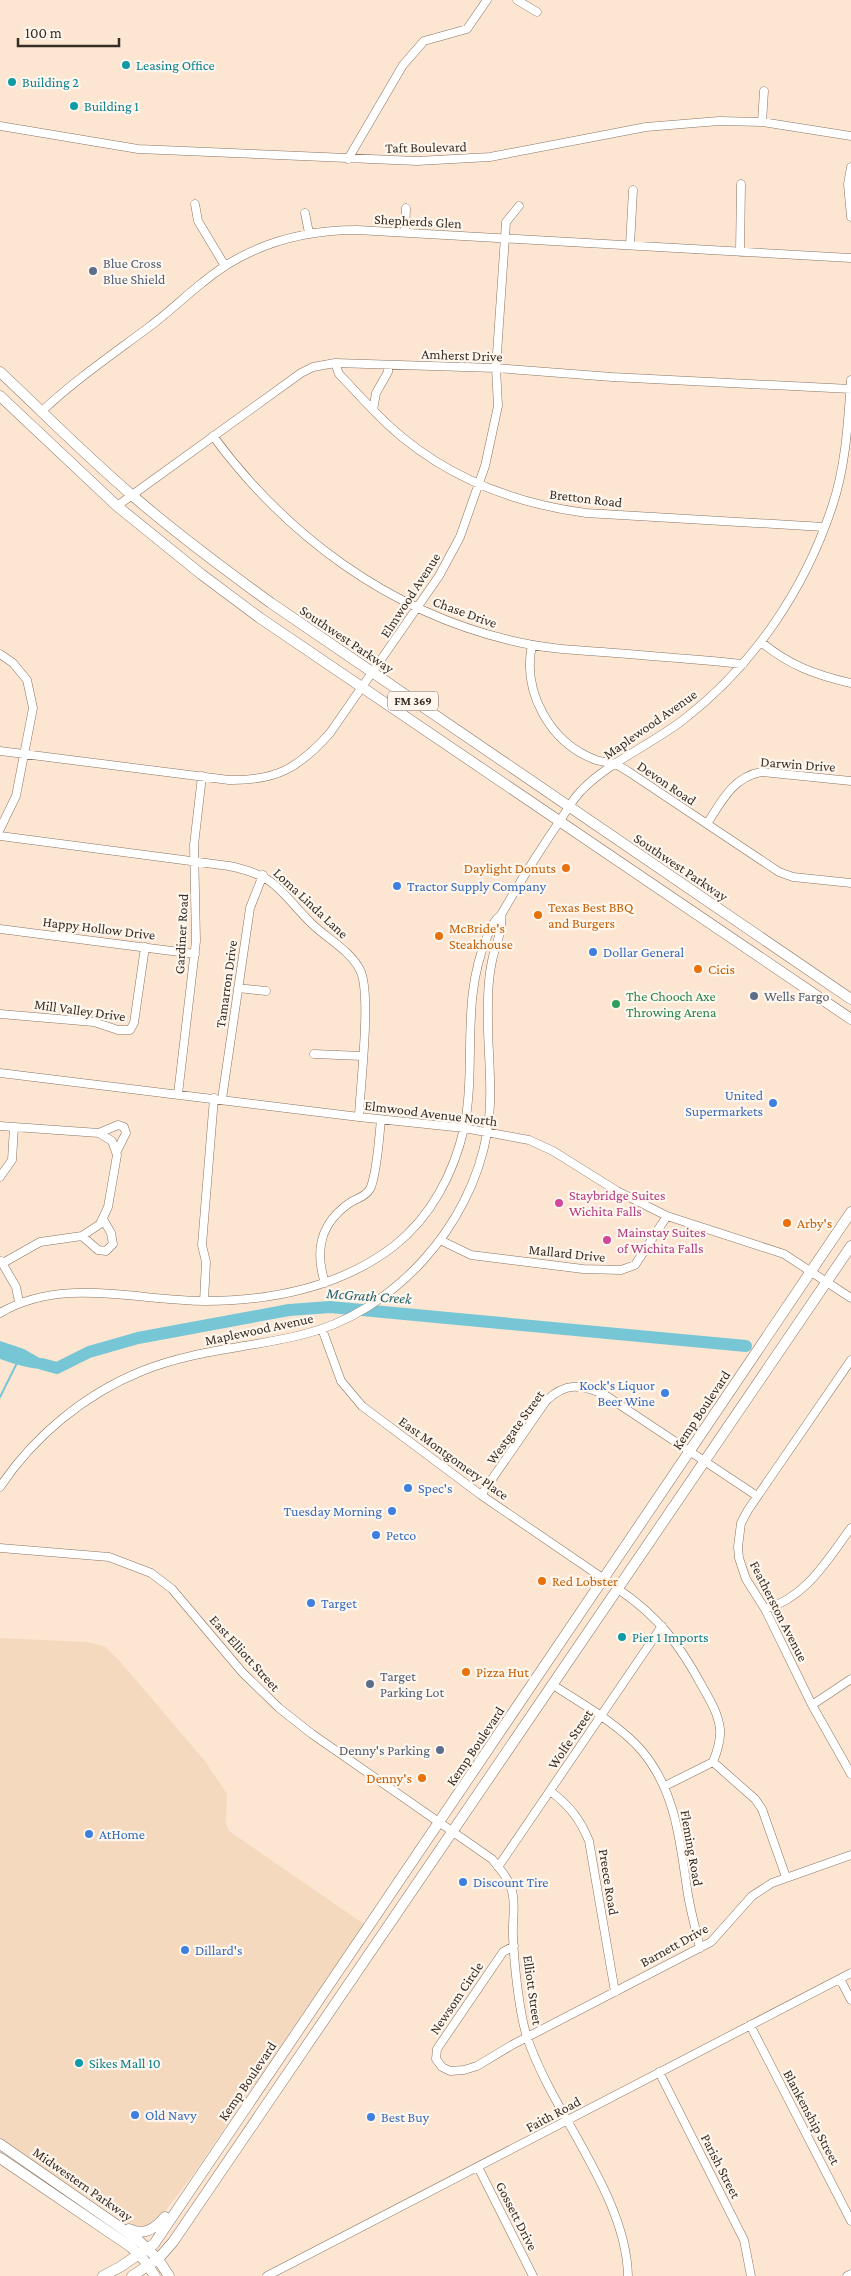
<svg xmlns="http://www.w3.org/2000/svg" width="851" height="2276" font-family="'Crimson Pro',serif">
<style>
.built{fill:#f5d9bf}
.water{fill:#77c6d6}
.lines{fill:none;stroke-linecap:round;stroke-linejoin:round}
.stream{stroke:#77c6d6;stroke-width:2}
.river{stroke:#77c6d6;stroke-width:12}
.minor-casing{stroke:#887462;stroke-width:9}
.major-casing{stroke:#887462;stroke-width:11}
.minor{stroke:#fff;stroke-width:8}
.major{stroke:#fff;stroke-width:10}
.culture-dot{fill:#0f9aa8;stroke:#fff6ed;stroke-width:2}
.service-dot{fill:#5c6f8a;stroke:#fff6ed;stroke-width:2}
.food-dot{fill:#e8710a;stroke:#fff6ed;stroke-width:2}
.shop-dot{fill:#3f7fe0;stroke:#fff6ed;stroke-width:2}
.leisure-dot{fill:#2e9e5b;stroke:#fff6ed;stroke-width:2}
.hotel-dot{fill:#d1479c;stroke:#fff6ed;stroke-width:2}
.labels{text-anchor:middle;stroke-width:4.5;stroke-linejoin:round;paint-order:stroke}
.shield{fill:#fff6ed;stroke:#726a62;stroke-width:1}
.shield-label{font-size:12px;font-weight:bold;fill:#362e26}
.culture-label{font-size:14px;fill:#0d838f;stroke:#fff6ed;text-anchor:start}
.street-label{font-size:14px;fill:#362e26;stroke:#fff6ed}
.service-label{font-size:14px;fill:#4e5e75;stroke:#fff6ed;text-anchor:start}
.food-label{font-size:14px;fill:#c56008;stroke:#fff6ed;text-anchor:start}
.shop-label{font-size:14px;fill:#366cbe;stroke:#fff6ed;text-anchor:start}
.leisure-label{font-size:14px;fill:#27864d;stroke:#fff6ed;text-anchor:start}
.hotel-label{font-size:14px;fill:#b23c85;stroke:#fff6ed;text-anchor:start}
.water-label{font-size:15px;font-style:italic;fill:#21626d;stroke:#fff6ed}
</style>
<rect width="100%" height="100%" fill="#fce6d2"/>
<path class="built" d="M0,1638L87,1642L104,1646L118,1659L205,1761L227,1794L226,1824L229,1831L364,1924L192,2176L155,2224L145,2228L129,2224L0,2140Z"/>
<path class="water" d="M0,1341L24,1349L57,1368C36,1371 20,1366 0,1359Z"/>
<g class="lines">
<path class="stream" d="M0,1397L17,1363"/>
<path class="river" d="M42,1364L57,1368L89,1352L138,1338L289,1310L330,1307L746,1346"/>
<g class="minor-casing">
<path id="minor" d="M517,0L537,12
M762,122L764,91
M0,126L138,149L417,161L490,157L646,127L719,121L762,122L851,136
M348,159L403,65L424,41L467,29L487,0
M851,167L848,184L851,217
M195,204L198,221L225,266
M305,213L309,233
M405,232L406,208
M630,245L633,190
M740,252L741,184
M335,363L339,374L373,410
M388,365V372L376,393L373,410C430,470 504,502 586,513L824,527
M42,411C75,380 113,354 149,327C168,313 184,297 202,283C246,246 300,230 357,230L851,258
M213,436C286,535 388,611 509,640C540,648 572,650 603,652C650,656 696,659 743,664
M117,506L301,373L313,367L335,363L496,368L612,377L851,389
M761,642C789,665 815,675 851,683
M532,645C522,692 550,743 596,760C602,762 609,762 615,764C622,767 629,772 635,776L779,872L793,877L851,883
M0,654L13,663L27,680L33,708L16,796L0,829
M0,751L229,780C276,781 299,768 330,733L439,576L460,537L485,466L498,406L496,368L506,222L519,206
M707,824C721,802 733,777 761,772L851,781
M0,836L229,866C278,876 279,891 311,923C326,938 350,950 360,970C372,993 360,1087 359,1117
M0,929L195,954
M238,988L266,991
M0,1014L94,1022L118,1030H130L134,1023L145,947
M314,1054L362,1056
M0,1073L359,1117L464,1128L529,1140L553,1151L617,1191L667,1216L784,1254L851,1298
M178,1094L196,941L194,845L202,776
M222,1099L250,908L263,875
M0,1126L99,1133L112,1141L117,1155L108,1207L100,1224L82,1236L40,1242L3,1263
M99,1133L118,1125L124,1127L126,1133L117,1151
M0,1177L12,1160L14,1127
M82,1236L98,1250L106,1251L113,1244L111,1233L103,1219
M440,1240L471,1255L583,1269L621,1270L635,1265L667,1216
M1,1261L16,1287L19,1302
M325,1283C314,1249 321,1222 351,1202C358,1198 365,1197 370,1189C377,1175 379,1137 381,1120
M204,1301L206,1262L202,1245L214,1098
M0,1313C63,1276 136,1301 205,1301C271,1301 341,1287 394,1246C431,1217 454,1173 464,1128C477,1065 460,1001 487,937C491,928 493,921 501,915C519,883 538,853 559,822C566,812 572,800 581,791C606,764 652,744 683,720C753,666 804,591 832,507C846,466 848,422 851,380
M322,1329L341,1381L362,1406L481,1495L604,1579
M851,1360L748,1510L741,1523L738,1547L739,1558L746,1579L765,1609L812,1705L851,1774
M0,1487C34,1436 85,1394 142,1371C193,1350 248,1348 301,1335C394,1313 471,1226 487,1133C493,1099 489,1064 488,1030C488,1007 487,984 492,961C495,946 503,931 501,915
M481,1495L546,1401C565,1382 582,1384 605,1395L757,1496
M0,1548L109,1557L151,1573L172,1589L242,1672L279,1708L312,1734L492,1859C500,1869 509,1879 512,1891C516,1906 512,1921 513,1936C514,1963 519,2012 527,2037C553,2115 626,2194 628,2276
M618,1589C658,1616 680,1645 702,1686C710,1700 718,1713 720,1729C721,1740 717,1752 713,1762L755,1799L762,1809L786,1877
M765,1609C806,1598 827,1560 851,1528
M553,1685C582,1704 620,1725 642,1751C677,1793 680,1844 688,1895C691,1913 696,1930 700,1948
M812,1705L851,1679
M665,1786L713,1762
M550,1791C569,1805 580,1819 589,1841L615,1992
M498,1867L662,1626
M514,1946L503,1952L437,2049L436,2059L442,2067L450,2071L464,2070L477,2066L512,2045L711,1942L752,1896L772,1883L851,1855
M840,1979L851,2000
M750,2025L851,2221
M659,2072L744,2240L751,2276
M478,2167L533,2276
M267,2276L851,1973
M847,2276L851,2274"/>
</g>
<g class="major-casing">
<path id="major" d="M0,372C44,413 87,457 133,496C177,534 224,569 271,603L851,999
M0,396L117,506L201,574L260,618L851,1019
M0,2144L137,2239L158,2259L169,2276
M0,2158L131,2247L144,2260L155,2276
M129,2229C144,2236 155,2229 165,2217
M103,2276L120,2267L154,2244L851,1212
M132,2276L158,2259L173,2242L851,1246"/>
</g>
<use href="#minor" class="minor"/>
<use href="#major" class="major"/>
</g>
<g class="culture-dot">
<circle cx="126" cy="65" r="5"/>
<circle cx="12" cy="82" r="5"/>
<circle cx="74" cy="106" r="5"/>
<circle cx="622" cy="1637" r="5"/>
<circle cx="79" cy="2063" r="5"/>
</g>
<g class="service-dot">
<circle cx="93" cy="271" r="5"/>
<circle cx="754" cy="996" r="5"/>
<circle cx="370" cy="1684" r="5"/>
<circle cx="440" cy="1750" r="5"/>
</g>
<g class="food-dot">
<circle cx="566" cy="868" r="5"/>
<circle cx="538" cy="915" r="5"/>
<circle cx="439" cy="936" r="5"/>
<circle cx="698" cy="969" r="5"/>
<circle cx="787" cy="1223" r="5"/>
<circle cx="542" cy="1581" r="5"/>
<circle cx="466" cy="1672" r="5"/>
<circle cx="422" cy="1778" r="5"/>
</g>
<g class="shop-dot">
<circle cx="397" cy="886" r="5"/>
<circle cx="593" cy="952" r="5"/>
<circle cx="773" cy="1103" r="5"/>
<circle cx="665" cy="1393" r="5"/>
<circle cx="408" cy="1488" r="5"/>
<circle cx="392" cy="1511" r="5"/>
<circle cx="376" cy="1535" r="5"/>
<circle cx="311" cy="1603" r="5"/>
<circle cx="89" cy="1834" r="5"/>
<circle cx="463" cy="1882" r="5"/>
<circle cx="185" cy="1950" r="5"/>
<circle cx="135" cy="2115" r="5"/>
<circle cx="371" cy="2117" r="5"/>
</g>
<circle class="leisure-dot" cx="616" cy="1004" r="5"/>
<g class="hotel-dot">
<circle cx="559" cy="1203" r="5"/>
<circle cx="607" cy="1240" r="5"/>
</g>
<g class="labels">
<rect class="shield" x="388" y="691.5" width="50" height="19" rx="4"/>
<g class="shield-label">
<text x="413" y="705">FM 369</text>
</g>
<g class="culture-label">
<text x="136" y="70">Leasing Office</text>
<text x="22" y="87">Building 2</text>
<text x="84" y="111">Building 1</text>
<text x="632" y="1642">Pier 1 Imports</text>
<text x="89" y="2068">Sikes Mall 10</text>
</g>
<g class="street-label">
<text transform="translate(426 147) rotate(-1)" y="5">Taft Boulevard</text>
<text transform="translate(418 221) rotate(3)" y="5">Shepherds Glen</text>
<text transform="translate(462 355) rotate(2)" y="5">Amherst Drive</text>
<text transform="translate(586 498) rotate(7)" y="5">Bretton Road</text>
<text transform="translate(410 595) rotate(-57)" y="5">Elmwood Avenue</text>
<text transform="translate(465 612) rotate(20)" y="5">Chase Drive</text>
<text transform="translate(347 639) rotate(34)" y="5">Southwest Parkway</text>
<text transform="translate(650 724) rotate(-35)" y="5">Maplewood Avenue</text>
<text transform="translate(798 764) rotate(4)" y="5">Darwin Drive</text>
<text transform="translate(667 783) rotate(34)" y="5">Devon Road</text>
<text transform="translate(681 867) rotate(34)" y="5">Southwest Parkway</text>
<text transform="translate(311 903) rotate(43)" y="5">Loma Linda Lane</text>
<text transform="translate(99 928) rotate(7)" y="5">Happy Hollow Drive</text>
<text transform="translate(181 934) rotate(-87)" y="5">Gardiner Road</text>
<text transform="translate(226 984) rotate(-82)" y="5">Tamarron Drive</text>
<text transform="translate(80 1010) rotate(8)" y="5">Mill Valley Drive</text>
<text transform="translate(431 1113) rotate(7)" y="5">Elmwood Avenue North</text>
<text transform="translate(567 1253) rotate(6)" y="5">Mallard Drive</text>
<text transform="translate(259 1329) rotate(-12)" y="5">Maplewood Avenue</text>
<text transform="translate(701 1410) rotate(-56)" y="5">Kemp Boulevard</text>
<text transform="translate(515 1427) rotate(-54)" y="5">Westgate Street</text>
<text transform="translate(454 1458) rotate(36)" y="5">East Montgomery Place</text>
<text transform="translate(779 1611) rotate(63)" y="5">Featherston Avenue</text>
<text transform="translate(245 1653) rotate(48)" y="5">East Elliott Street</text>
<text transform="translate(570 1739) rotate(-56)" y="5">Wolfe Street</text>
<text transform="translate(475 1746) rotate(-56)" y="5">Kemp Boulevard</text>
<text transform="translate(692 1848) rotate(80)" y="5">Fleming Road</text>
<text transform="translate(609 1882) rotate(81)" y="5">Preece Road</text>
<text transform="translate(674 1945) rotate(-29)" y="5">Barnett Drive</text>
<text transform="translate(533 1990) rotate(82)" y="5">Elliott Street</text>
<text transform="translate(456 1998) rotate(-56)" y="5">Newsom Circle</text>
<text transform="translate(247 2081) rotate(-56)" y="5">Kemp Boulevard</text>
<text transform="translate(553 2114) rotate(-28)" y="5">Faith Road</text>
<text transform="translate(812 2117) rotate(62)" y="5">Blankenship Street</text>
<text transform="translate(721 2166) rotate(63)" y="5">Parish Street</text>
<text transform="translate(83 2184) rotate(35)" y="5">Midwestern Parkway</text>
<text transform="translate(517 2216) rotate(63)" y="5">Gossett Drive</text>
</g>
<g class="service-label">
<text x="103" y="268">Blue Cross<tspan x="103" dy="16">Blue Shield</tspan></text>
<text x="764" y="1001">Wells Fargo</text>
<text x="380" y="1681">Target<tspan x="380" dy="16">Parking Lot</tspan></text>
<text x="430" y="1755" text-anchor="end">Denny's Parking</text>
</g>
<g class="food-label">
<text x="556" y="873" text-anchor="end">Daylight Donuts</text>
<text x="548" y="912">Texas Best BBQ<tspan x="548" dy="16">and Burgers</tspan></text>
<text x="449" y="933">McBride's<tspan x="449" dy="16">Steakhouse</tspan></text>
<text x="708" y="974">Cicis</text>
<text x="797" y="1228">Arby's</text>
<text x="552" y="1586">Red Lobster</text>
<text x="476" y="1677">Pizza Hut</text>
<text x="412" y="1783" text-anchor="end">Denny's</text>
</g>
<g class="shop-label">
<text x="407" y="891">Tractor Supply Company</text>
<text x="603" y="957">Dollar General</text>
<text x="763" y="1100" text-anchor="end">United<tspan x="763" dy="16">Supermarkets</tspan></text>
<text x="655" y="1390" text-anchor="end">Kock's Liquor<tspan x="655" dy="16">Beer Wine</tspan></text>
<text x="418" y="1493">Spec's</text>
<text x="382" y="1516" text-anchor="end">Tuesday Morning</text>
<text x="386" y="1540">Petco</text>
<text x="321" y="1608">Target</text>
<text x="99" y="1839">AtHome</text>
<text x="473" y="1887">Discount Tire</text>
<text x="195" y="1955">Dillard's</text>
<text x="145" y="2120">Old Navy</text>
<text x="381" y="2122">Best Buy</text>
</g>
<g class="leisure-label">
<text x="626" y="1001">The Chooch Axe<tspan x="626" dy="16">Throwing Arena</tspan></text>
</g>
<g class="hotel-label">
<text x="569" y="1200">Staybridge Suites<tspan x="569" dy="16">Wichita Falls</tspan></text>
<text x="617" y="1237">Mainstay Suites<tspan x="617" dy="16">of Wichita Falls</tspan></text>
</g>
<g class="water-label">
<text transform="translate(369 1296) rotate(4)" y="5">McGrath Creek</text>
</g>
</g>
<path d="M18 38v8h101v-8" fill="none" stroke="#362e26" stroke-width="2.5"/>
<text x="25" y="38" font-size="15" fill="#362e26" stroke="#fff6ed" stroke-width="4" paint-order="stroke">100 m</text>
</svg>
